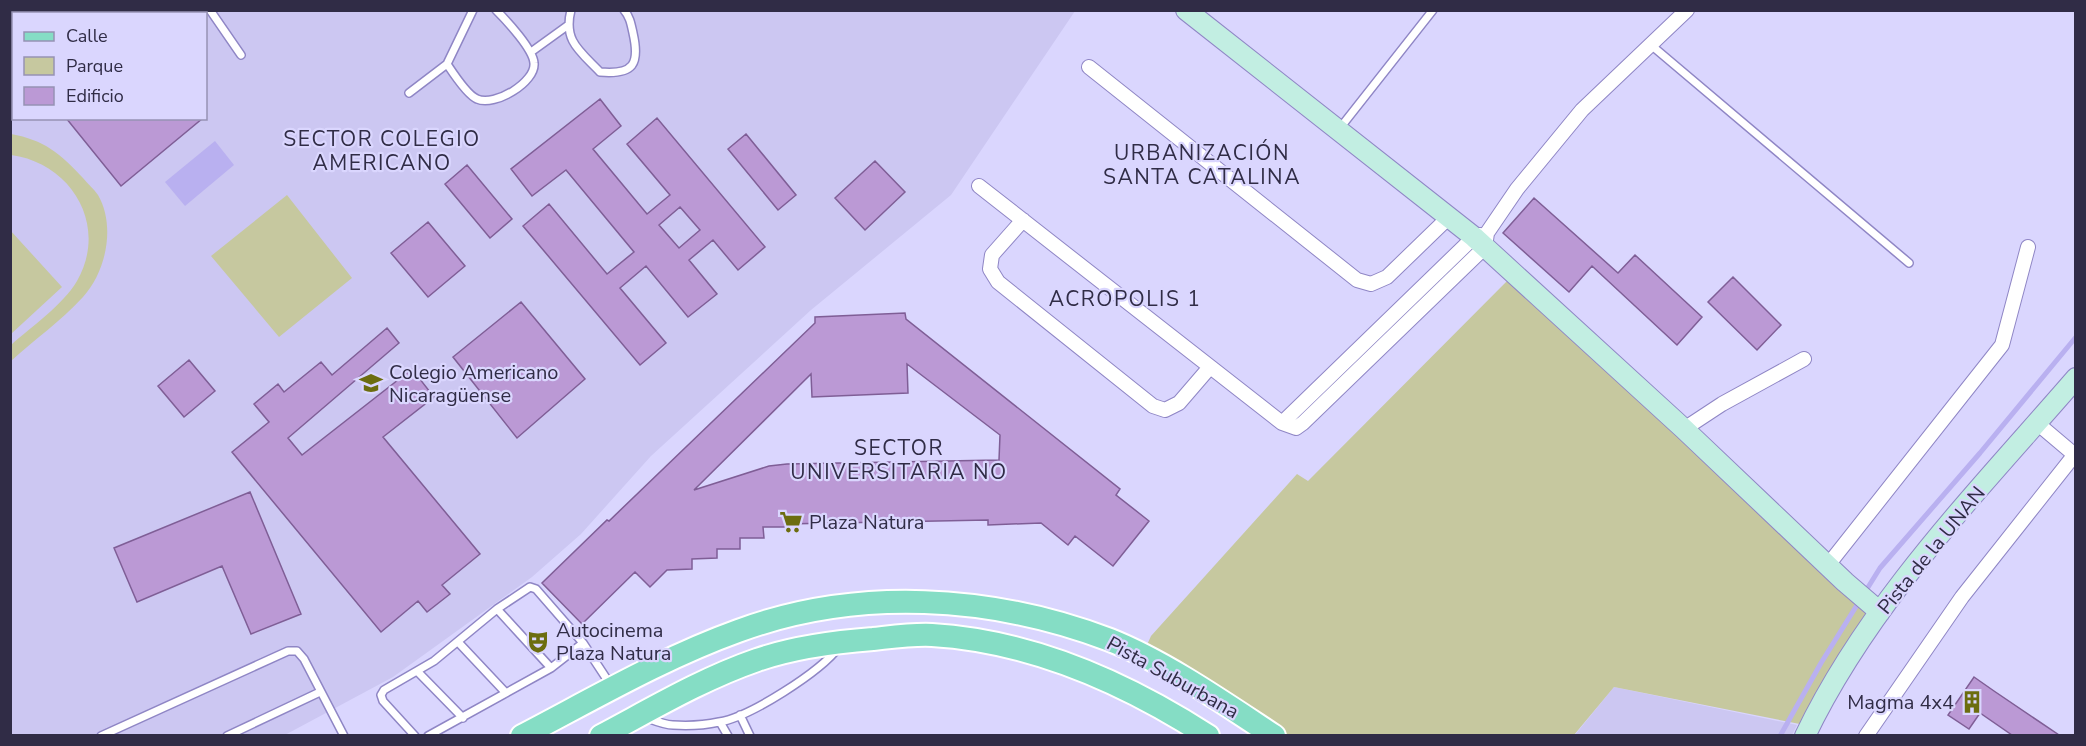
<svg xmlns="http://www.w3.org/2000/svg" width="2086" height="746" font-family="'Nunito Sans',sans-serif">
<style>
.built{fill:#ccc7f2;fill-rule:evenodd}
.green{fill:#c6c89f}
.water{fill:#b9b0f0}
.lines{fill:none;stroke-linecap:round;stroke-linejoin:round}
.stream{stroke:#b9b0f0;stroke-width:5}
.building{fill:#bb99d5;stroke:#7f5e96;stroke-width:1.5;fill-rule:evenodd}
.lane-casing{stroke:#8f86c5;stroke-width:10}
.street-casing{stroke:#8f86c5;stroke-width:16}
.secondary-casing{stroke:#8f86c5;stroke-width:22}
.primary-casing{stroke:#fff;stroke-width:26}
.lane{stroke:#fff;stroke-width:7}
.street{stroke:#fff;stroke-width:14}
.secondary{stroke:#c2eee2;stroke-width:20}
.primary{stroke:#85ddc5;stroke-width:22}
.labels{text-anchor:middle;stroke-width:4.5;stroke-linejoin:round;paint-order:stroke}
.poi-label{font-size:20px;fill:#302c46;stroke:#dad6fe;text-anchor:start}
.street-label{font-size:20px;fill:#302c46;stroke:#dad6fe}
.neighbourhood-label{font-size:21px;letter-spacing:1.5px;fill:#302c46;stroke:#dad6fe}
</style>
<rect width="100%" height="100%" fill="#dad6fe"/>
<path class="built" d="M10,11H1075L951,195L811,310L651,456L581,534L532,577L393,677L283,736L11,735ZM14,14H206V118H14Z
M1614,687L1797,725L1792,735L1574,736Z"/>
<path class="green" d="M11,134C44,140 60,153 83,178C87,183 94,189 98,195C116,226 106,272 83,297C61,321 34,340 11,361V345C31,327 63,305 77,281C109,225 71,163 11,155Z
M287,195L352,278L279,337L211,256Z
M10,230L62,287L11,334H10Z
M1515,273L1880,612L1810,726L1614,687L1574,735H1274L1142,656L1151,636L1297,474L1308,481Z"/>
<path class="water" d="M215,141L234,165L185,206L165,182Z"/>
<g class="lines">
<path class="stream" d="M1780,736L1821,663L1880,568L1980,453L2076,337"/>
</g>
<path class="building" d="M600,99L621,126L593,149L647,214L670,195L627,144L657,118L765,247L738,270L713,240L689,260L717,294L688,317L646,266L620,288L666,343L640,365L523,226L549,204L607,274L634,252L566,170L532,196L511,169ZM680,207L700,230L679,248L659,225Z
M66,118H203L121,186Z
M746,134L796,195L778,210L728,149Z
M875,161L905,192L865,230L835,198Z
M467,165L512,219L490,238L445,184Z
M1534,198L1618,273L1635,255L1702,317L1677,345L1592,266L1569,292L1503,233Z
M428,222L465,266L428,297L391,253Z
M1733,277L1781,325L1757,350L1708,302Z
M521,302L585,379L517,438L453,357Z
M905,313L906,319L1120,489L1116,495L1149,521L1113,566L1075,536L1068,545L1041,523L988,525V520L785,524V527H763L764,538H740V549H717V558L692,559V569L667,570L650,587L635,572L582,624L542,583L607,520L609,521L815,323V317ZM907,364L1000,435L999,460L787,464L769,466L694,490L811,374L812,397L908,393Z
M387,328L399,343L288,438L302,455L412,369L434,397L383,437L480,554L442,585L450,594L427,612L418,601L381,632L232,452L269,422L254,404L278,384L284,392L321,362L332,375Z
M189,360L215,391L184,417L158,386Z
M250,492L301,614L251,634L222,566L137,602L114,548Z
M1974,677L1994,691L2059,735H2012L1980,713L1969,729L1948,715Z"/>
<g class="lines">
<g class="lane-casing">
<path id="lane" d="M156,10L157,14
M210,10L241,55
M571,10C563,41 580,51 600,72C634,75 640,64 633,33C631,24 630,17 624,10
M1651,45L1909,263
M531,52L567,26
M447,64C453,73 467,95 477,99C495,107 536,82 534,63C533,49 507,21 496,10
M409,93L447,64L473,10
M1340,128L1433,10
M497,609L551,668
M458,642L506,693
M417,671L463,718
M740,715L750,736
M647,718C655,721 665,725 673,725C688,726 705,725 719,722C750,717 820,672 839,647
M720,722L728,736
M101,736L288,651H297L304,659L344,736
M227,736L320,692
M415,736L383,701L381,695L384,690L434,661L497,609L530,587L536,589L583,643L610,684
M428,736L551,668L583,643"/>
</g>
<g class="street-casing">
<path id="street" d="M1089,67L1357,280L1371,284L1387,277L1449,217
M979,186L1282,423L1296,428L1303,423L1485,247L1487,233L1517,189L1582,110L1687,10
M1023,220L992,255L990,269L998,282L1153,406L1165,410L1179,403L1210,367
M1282,423L1474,237L1480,235
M2037,423L2076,456
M1684,429L1722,404L1804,359
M1828,565L2002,345L2028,247
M1866,736L1962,597L2076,453"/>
</g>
<g class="secondary-casing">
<path id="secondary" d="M1186,10L1474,237L1684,429L1845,582L1880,612
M1805,736C1869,602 1979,490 2076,378"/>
</g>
<g class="primary-casing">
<path id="primary" d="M522,736C593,699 663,658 738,631C857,587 992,595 1110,640C1165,662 1224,703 1274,736
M601,736C652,709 702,679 757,660C794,647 834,642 873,639C892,637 913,634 932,635C1031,641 1126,683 1208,736"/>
</g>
<use href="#lane" class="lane"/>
<use href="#street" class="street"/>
<use href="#secondary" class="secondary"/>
<use href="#primary" class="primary"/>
</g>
<defs>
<g id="school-bare" transform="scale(1.8)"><path d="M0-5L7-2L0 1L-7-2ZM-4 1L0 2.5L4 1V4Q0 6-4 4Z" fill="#6c6d0f" stroke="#dad6fe" stroke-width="2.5" paint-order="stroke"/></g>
<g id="supermarket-bare" transform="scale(1.8)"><path d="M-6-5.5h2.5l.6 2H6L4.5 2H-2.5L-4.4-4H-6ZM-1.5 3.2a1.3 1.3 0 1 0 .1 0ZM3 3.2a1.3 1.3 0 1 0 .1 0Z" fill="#6c6d0f" stroke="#dad6fe" stroke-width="2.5" paint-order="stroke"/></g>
<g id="theatre-bare" transform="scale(1.8)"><path d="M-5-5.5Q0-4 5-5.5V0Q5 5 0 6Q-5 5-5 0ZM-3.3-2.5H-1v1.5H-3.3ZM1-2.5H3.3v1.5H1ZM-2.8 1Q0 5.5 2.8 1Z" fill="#6c6d0f" stroke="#dad6fe" stroke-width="2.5" paint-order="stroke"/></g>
<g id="building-bare" transform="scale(1.8)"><path d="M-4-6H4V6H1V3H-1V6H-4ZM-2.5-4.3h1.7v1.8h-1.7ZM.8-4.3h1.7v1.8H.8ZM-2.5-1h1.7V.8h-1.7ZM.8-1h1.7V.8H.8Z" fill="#6c6d0f" stroke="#dad6fe" stroke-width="2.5" paint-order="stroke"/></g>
</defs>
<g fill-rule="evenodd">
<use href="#school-bare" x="371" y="383"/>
<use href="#supermarket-bare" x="791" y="522"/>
<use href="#theatre-bare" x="538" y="642"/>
<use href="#building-bare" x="1972" y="702"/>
</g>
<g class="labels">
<g class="poi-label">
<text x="389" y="379">Colegio Americano<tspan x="389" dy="23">Nicaragüense</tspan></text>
<text x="809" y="529">Plaza Natura</text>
<text x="556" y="637">Autocinema<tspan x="556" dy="23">Plaza Natura</tspan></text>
<text x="1954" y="709" text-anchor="end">Magma 4x4</text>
</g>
<g class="street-label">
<text transform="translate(1931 550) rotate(-51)" y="7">Pista de la UNAN</text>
<text transform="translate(1173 677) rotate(29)" y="7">Pista Suburbana</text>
</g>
<g class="neighbourhood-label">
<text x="382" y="146">SECTOR COLEGIO<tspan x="382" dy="24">AMERICANO</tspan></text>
<text x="1202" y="160">URBANIZACIÓN<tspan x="1202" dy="24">SANTA CATALINA</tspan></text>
<text x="1125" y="306">ACROPOLIS 1</text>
<text x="899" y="455">SECTOR<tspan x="899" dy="24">UNIVERSITARIA NO</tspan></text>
</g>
</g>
<rect width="2086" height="746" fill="none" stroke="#302c46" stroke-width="24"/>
<rect x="12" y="12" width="195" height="108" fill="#dad6fe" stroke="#9692b4" stroke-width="1.5"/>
<rect x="24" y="32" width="30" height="9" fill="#85ddc5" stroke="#9692b4" stroke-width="1.5"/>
<text x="66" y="42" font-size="18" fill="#302c46">Calle</text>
<rect x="24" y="57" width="30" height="18" fill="#c6c89f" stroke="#9692b4" stroke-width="1.5"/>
<text x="66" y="72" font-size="18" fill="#302c46">Parque</text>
<rect x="24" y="87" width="30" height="18" fill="#bb99d5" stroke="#9692b4" stroke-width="1.5"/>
<text x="66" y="102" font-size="18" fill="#302c46">Edificio</text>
</svg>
